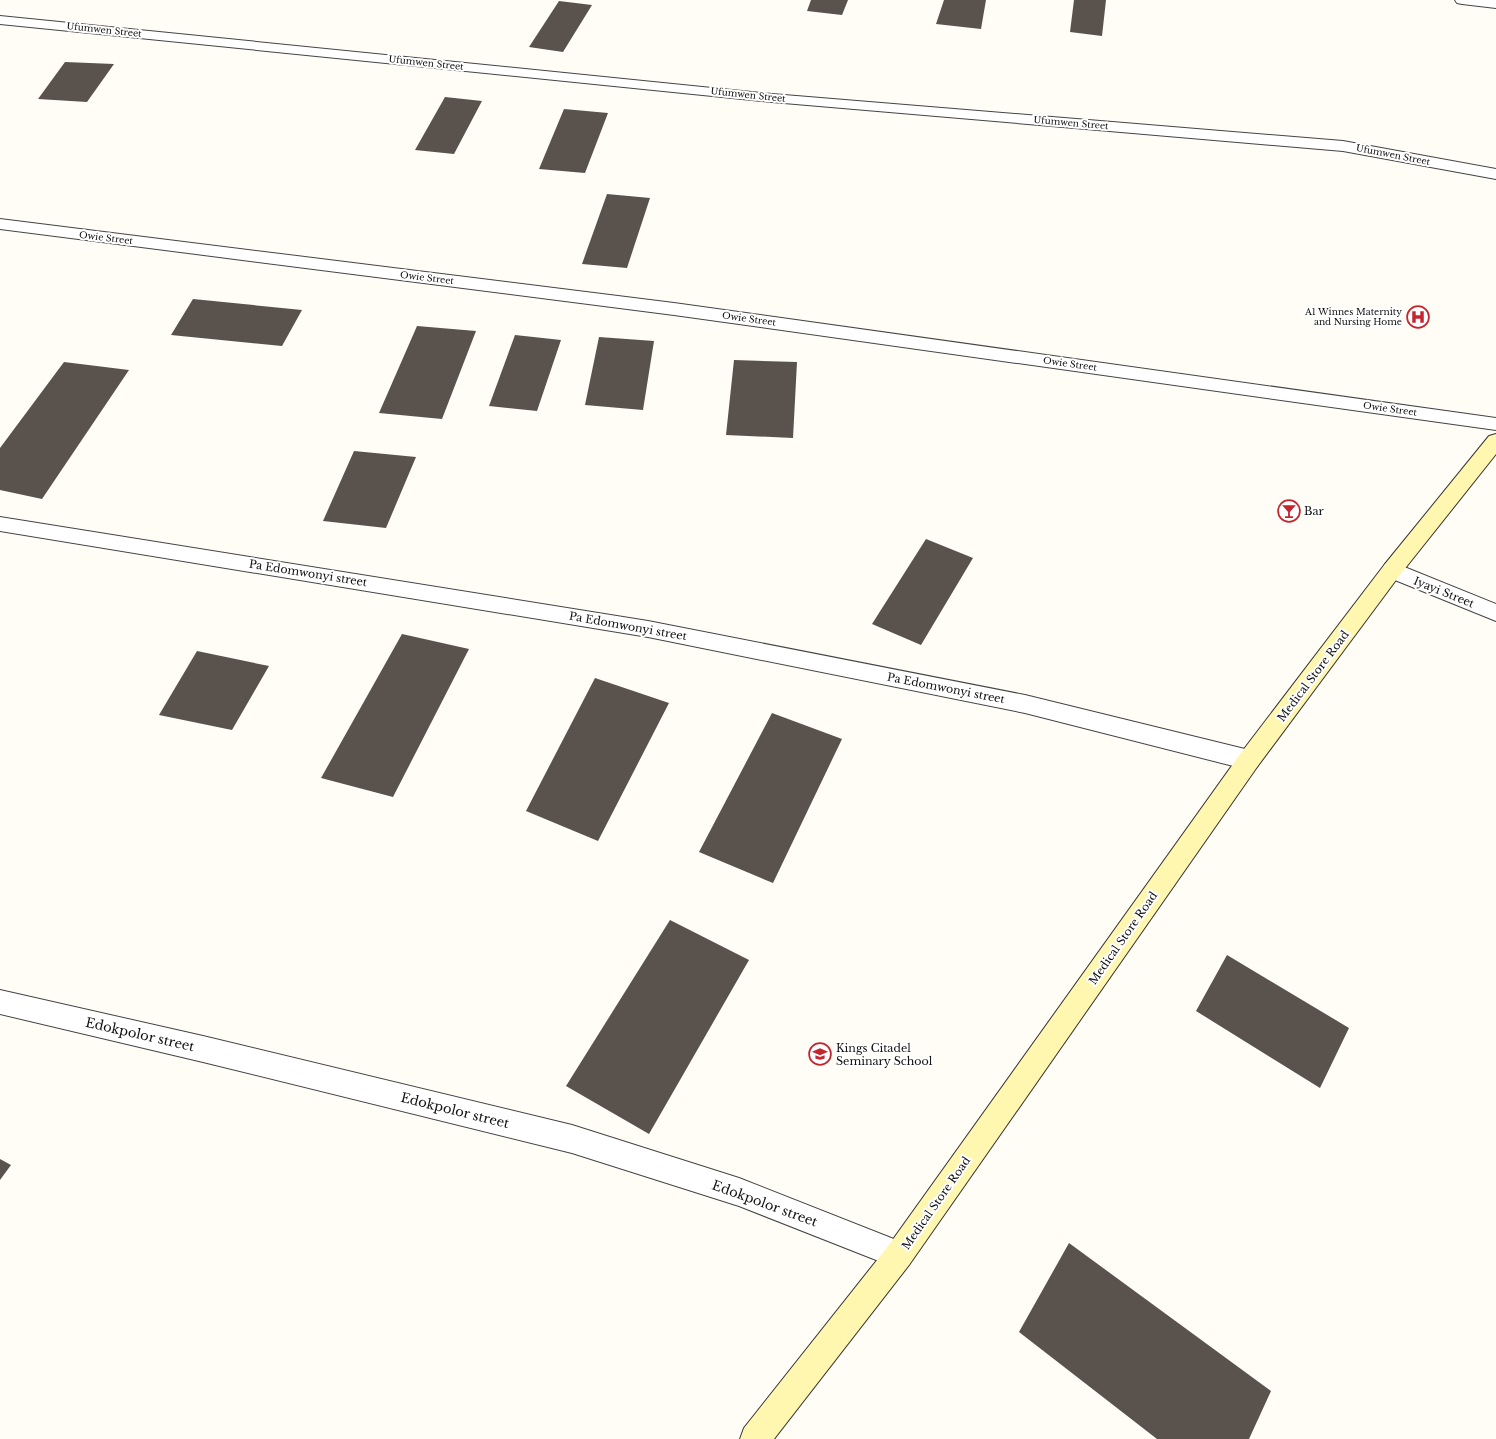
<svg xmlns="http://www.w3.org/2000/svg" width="1496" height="1439" font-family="'Libre Baskerville',serif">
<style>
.building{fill:#5a524d}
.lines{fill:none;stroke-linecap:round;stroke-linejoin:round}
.street-casing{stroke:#444;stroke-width:2}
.secondary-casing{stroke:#333;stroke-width:2}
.street{fill:#fff;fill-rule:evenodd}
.secondary{fill:#fff6b0;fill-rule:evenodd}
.labels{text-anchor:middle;stroke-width:4;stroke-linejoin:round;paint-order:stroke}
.far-street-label{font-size:9px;fill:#111;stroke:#fff}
.far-poi-label{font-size:9px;fill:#111;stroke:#fff;text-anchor:end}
.poi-label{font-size:11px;fill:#111;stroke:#fff;text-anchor:start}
.street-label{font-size:11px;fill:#111;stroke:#fff}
.near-street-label{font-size:13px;fill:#111;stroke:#fff}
</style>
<rect width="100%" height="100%" fill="#fffdf5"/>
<path class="building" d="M811,0H848L842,15L807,11Z
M944,0H986L981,29L936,24Z
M1074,0H1106L1102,36L1070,32Z
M559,1L592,5L563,52L529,47Z
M65,62L114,64L87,102L38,99Z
M445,97L482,101L454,154L415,150Z
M564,109L608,113L585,173L539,169Z
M607,194L650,198L627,268L582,264Z
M193,299L302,310L282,346L171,335Z
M417,326L476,331L442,419L379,413Z
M515,335L561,340L537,411L489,406Z
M599,337L654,341L643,410L585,405Z
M734,360L797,362L793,438L726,435Z
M64,362L129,370L42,499L0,490V448Z
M354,451L416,457L386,528L323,521Z
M926,539L973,558L921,645L872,624Z
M402,634L469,649L393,797L321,778Z
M197,651L269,666L232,730L159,715Z
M595,678L669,703L598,841L526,811Z
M772,713L842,739L773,883L699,852Z
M670,920L749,960L649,1134L566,1086Z
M1227,955L1349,1028L1320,1088L1196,1011Z
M0,1159L11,1165L0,1180Z
M1069,1243L1271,1391L1249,1439H1157L1019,1332Z"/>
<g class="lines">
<g class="street-casing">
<path id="street" d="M1455,0H1496V8L1462,4L1457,3Z
M0,16L772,94L1343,141L1496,169V179L1343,151L772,102L0,24Z
M0,219L674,303L1496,418V430L674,315L0,229Z
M0,517L648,621L1025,695L1249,750L1257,753L1260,760L1257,767L1249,770L1025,713L648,637L0,531Z
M1392,562L1496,604V621L1385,576L1382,570L1385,564Z
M0,990L203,1036L572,1125L739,1178L909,1245L913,1255L909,1265L899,1269L739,1206L572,1153L203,1062L0,1014Z"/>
</g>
<g class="secondary-casing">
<path id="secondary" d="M1496,434V454L1399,576L1257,767L909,1265L774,1439H740L744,1428L889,1245L1241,753L1385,564L1489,436Z"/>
</g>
<use href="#street" class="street"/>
<use href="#secondary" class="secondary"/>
</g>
<defs>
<g id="hospital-ring" transform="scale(1.15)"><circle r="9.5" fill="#fff" stroke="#c4262e" stroke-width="1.5"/><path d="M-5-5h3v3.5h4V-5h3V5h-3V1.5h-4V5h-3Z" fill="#c4262e"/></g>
<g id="bar-ring" transform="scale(1.15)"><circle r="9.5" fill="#fff" stroke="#c4262e" stroke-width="1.5"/><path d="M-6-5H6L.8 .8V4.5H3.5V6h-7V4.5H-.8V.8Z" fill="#c4262e"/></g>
<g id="school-ring" transform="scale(1.15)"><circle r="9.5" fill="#fff" stroke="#c4262e" stroke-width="1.5"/><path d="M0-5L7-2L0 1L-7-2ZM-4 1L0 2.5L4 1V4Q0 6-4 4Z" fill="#c4262e"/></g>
</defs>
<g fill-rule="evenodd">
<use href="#hospital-ring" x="1418" y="317"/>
<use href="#bar-ring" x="1289" y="511"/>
<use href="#school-ring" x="820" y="1054"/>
</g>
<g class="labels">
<g class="far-street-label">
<text transform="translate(104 30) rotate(6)" y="3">Ufumwen Street</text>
<text transform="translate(426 63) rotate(6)" y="3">Ufumwen Street</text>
<text transform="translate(748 95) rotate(6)" y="3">Ufumwen Street</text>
<text transform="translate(1071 123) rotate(5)" y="3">Ufumwen Street</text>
<text transform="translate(1393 155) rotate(11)" y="3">Ufumwen Street</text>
<text transform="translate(106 238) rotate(7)" y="3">Owie Street</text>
<text transform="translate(427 278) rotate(7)" y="3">Owie Street</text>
<text transform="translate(749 319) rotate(8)" y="3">Owie Street</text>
<text transform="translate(1070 364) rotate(8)" y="3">Owie Street</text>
<text transform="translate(1390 409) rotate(8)" y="3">Owie Street</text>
</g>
<g class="far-poi-label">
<text x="1402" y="315">A1 Winnes Maternity<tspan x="1402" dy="10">and Nursing Home</tspan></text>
</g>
<g class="poi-label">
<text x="1304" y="515">Bar</text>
<text x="836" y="1052">Kings Citadel<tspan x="836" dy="13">Seminary School</tspan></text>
</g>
<g class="street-label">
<text transform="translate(308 573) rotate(9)" y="4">Pa Edomwonyi street</text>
<text transform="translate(1444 592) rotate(22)" y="4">Iyayi Street</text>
<text transform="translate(628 626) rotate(10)" y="4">Pa Edomwonyi street</text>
<text transform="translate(1313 676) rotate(-53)" y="4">Medical Store Road</text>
<text transform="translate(946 688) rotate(11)" y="4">Pa Edomwonyi street</text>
<text transform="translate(1123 938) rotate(-55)" y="4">Medical Store Road</text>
<text transform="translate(936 1203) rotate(-55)" y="4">Medical Store Road</text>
</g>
<g class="near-street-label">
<text transform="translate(140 1034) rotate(13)" y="5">Edokpolor street</text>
<text transform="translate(455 1110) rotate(14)" y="5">Edokpolor street</text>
<text transform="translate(765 1203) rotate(20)" y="5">Edokpolor street</text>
</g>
</g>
</svg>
